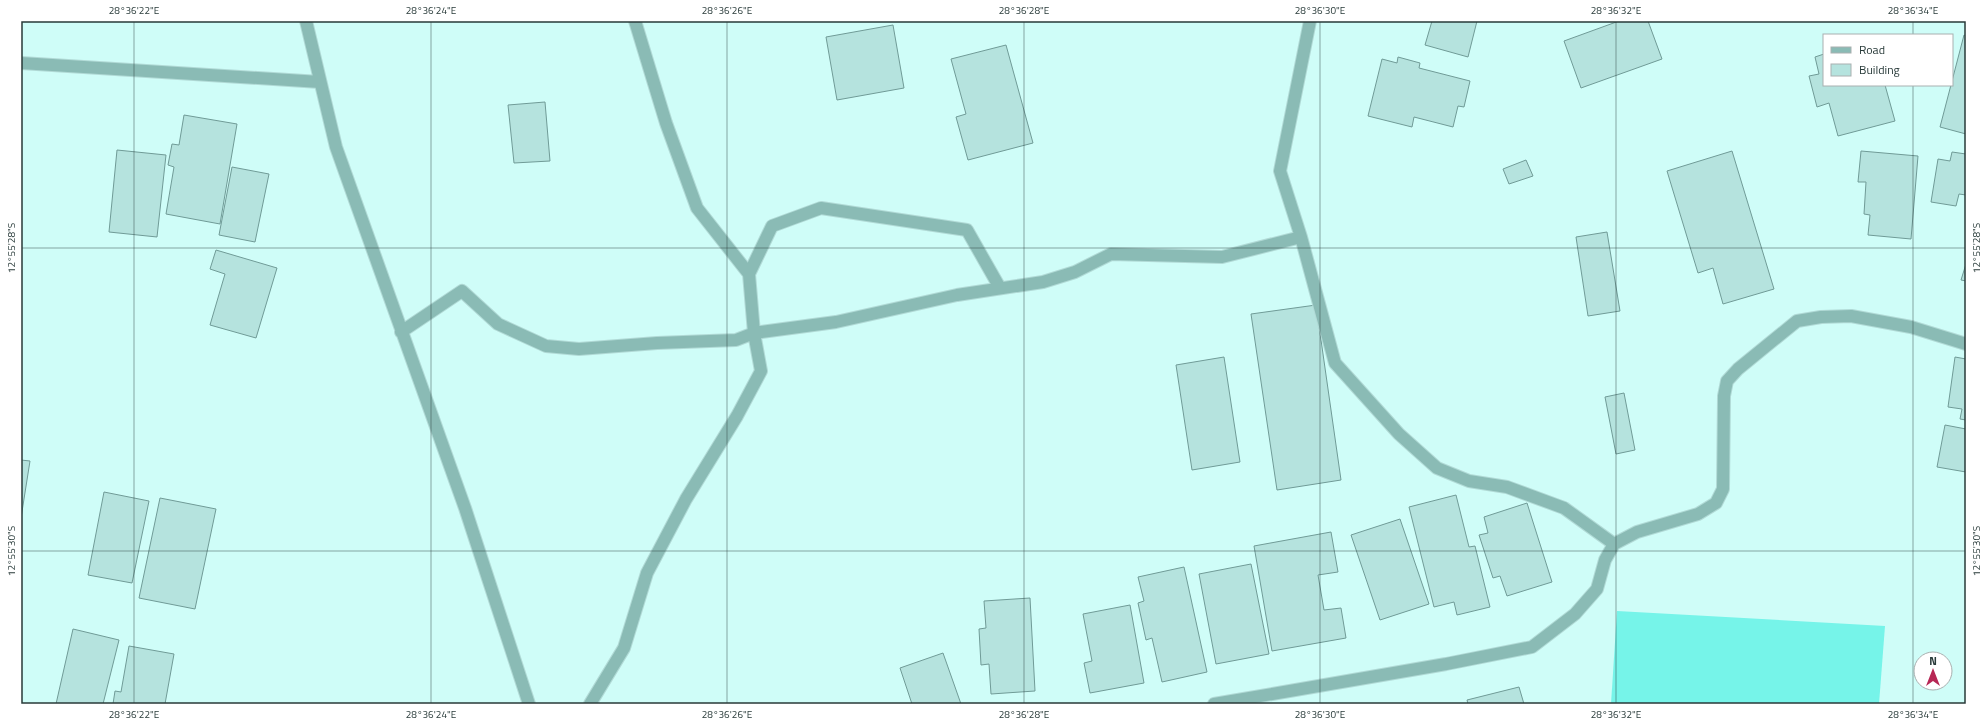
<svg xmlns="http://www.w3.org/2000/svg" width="1987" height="725" font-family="'Titillium Web',sans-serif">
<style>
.pitch{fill:#76f4e9}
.building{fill:#b5e3de;stroke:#709b97}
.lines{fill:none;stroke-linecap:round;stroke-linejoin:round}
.street-casing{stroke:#b1dad6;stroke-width:14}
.street{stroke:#8abbb5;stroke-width:12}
.ticks{fill:none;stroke:#283a39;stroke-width:1;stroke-opacity:0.45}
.neatline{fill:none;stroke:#283a39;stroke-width:1.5}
.ticks-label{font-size:10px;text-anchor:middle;fill:#283a39}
</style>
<rect width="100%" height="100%" fill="#cffdf8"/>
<path class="pitch" d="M1617,611L1885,626L1879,704H1611Z"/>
<path class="building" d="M1432,21H1477L1468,57L1425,45Z
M1619,21H1648L1662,59L1581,88L1564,41Z
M893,25L904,88L837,100L826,37Z
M1964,35L1966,36V134L1940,127Z
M1006,45L1033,143L968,160L956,117L966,114L951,59Z
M1824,54V85H1885L1895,121L1838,136L1829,103L1817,107L1809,76L1819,74L1815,57Z
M1398,57L1420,63L1419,68L1470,81L1464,107L1458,106L1453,127L1414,117L1412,127L1368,116L1382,59L1397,63Z
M545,102L550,161L514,163L508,105Z
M184,115L237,124L220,224L166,214L174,167L168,165L172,144L179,145Z
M117,150L166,155L157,237L109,232Z
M1732,151L1774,289L1723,304L1713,268L1698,273L1667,171Z
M1861,151L1918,156L1911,239L1868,235L1870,215L1864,214L1866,182H1858Z
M1952,152L1966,154V195L1959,194L1956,206L1931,202L1938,159L1950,161Z
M1526,160L1533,176L1509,184L1503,169Z
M232,167L269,174L255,242L219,235Z
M1607,232L1620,311L1588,316L1576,237Z
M216,250L277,268L256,338L210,325L225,274L210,269Z
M1966,264V281L1961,280Z
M1316,305L1341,480L1277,490L1251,314Z
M1224,357L1240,462L1192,470L1176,365Z
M1955,357L1966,359V420L1960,419L1962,409L1948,407Z
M1624,393L1635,450L1616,454L1605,397Z
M1945,425L1966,429V472L1937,467Z
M21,460L30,461L21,518Z
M104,492L149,501L132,583L88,575Z
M1456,495L1469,547L1475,546L1490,607L1457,615L1454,602L1434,607L1409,507Z
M160,498L216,509L195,609L139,598Z
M1527,503L1552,582L1507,596L1500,576L1493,578L1479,535L1488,533L1484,517Z
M1400,519L1429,604L1380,620L1351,535Z
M1331,532L1338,572L1318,575L1324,610L1341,608L1346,638L1272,651L1254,546Z
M1251,564L1269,654L1216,664L1199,574Z
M1184,567L1207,672L1162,682L1152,638L1146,640L1138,603L1144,601L1138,577Z
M1030,598L1035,691L991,694L989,664L981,665L979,629L986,628L984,601Z
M1130,605L1144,683L1090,693L1084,663L1092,661L1083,614Z
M73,629L119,640L103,704H56Z
M129,646L174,654L165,704H113L115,691L121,692Z
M943,653L961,704H912L900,668Z
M1519,687L1524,704H1468L1467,700Z"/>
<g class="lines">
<g class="street-casing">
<path id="street" d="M306,21L336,147L465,508L529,704
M635,21L666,123L697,208L749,274
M1310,21L1280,171L1301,237L1335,363L1399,434L1437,468L1469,481L1507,487L1564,508L1614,544
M21,63L320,82
M401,332L462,291L498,324L546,346L579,349L657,343L736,340L754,333L836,322L957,295L1043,282L1075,272L1111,254L1222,257L1301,237
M590,704L624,648L647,573L686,499L737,416L761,371L754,333L749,274L772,226L821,208L967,230L1000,288
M1214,704L1446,664L1532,647L1575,614L1597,589L1605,560L1614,544L1637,532L1698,514L1716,503L1723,489L1724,396L1727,381L1738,369L1797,321L1821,317L1851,316L1911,327L1966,344"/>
</g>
<use href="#street" class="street"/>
</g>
<path class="ticks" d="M134,21V704M431,21V704M727,21V704M1024,21V704M1320,21V704M1616,21V704M1913,21V35M1913,85V704M21,248H1966M21,551H1966"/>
<rect width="1987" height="725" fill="none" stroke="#ffffff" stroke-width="44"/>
<rect x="1823" y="34" width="130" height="52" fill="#ffffff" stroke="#a9b0b0"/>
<rect x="1831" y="47" width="20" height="6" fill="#8abbb5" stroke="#a9b0b0"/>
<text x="1859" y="54" font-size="12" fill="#283a39">Road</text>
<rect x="1831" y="64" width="20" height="12" fill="#b5e3de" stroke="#a9b0b0"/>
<text x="1859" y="74" font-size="12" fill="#283a39">Building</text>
<g transform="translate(1933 671)"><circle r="19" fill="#ffffff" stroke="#a9b0b0"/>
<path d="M0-3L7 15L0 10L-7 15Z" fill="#b72755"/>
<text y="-6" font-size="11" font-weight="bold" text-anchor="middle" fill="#283a39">N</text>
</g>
<rect x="22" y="22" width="1943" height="681" class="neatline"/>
<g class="ticks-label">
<text x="134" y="14">28°36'22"E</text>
<text x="431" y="14">28°36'24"E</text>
<text x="727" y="14">28°36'26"E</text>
<text x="1024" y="14">28°36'28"E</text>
<text x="1320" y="14">28°36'30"E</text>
<text x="1616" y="14">28°36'32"E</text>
<text x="1913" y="14">28°36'34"E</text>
<text transform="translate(11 248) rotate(-90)" y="4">12°55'28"S</text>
<text transform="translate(1976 248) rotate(-90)" y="4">12°55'28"S</text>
<text transform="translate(11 551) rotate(-90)" y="4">12°55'30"S</text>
<text transform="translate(1976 551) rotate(-90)" y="4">12°55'30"S</text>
<text x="134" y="718">28°36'22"E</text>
<text x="431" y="718">28°36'24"E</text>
<text x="727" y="718">28°36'26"E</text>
<text x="1024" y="718">28°36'28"E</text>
<text x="1320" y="718">28°36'30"E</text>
<text x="1616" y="718">28°36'32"E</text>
<text x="1913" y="718">28°36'34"E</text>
</g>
</svg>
